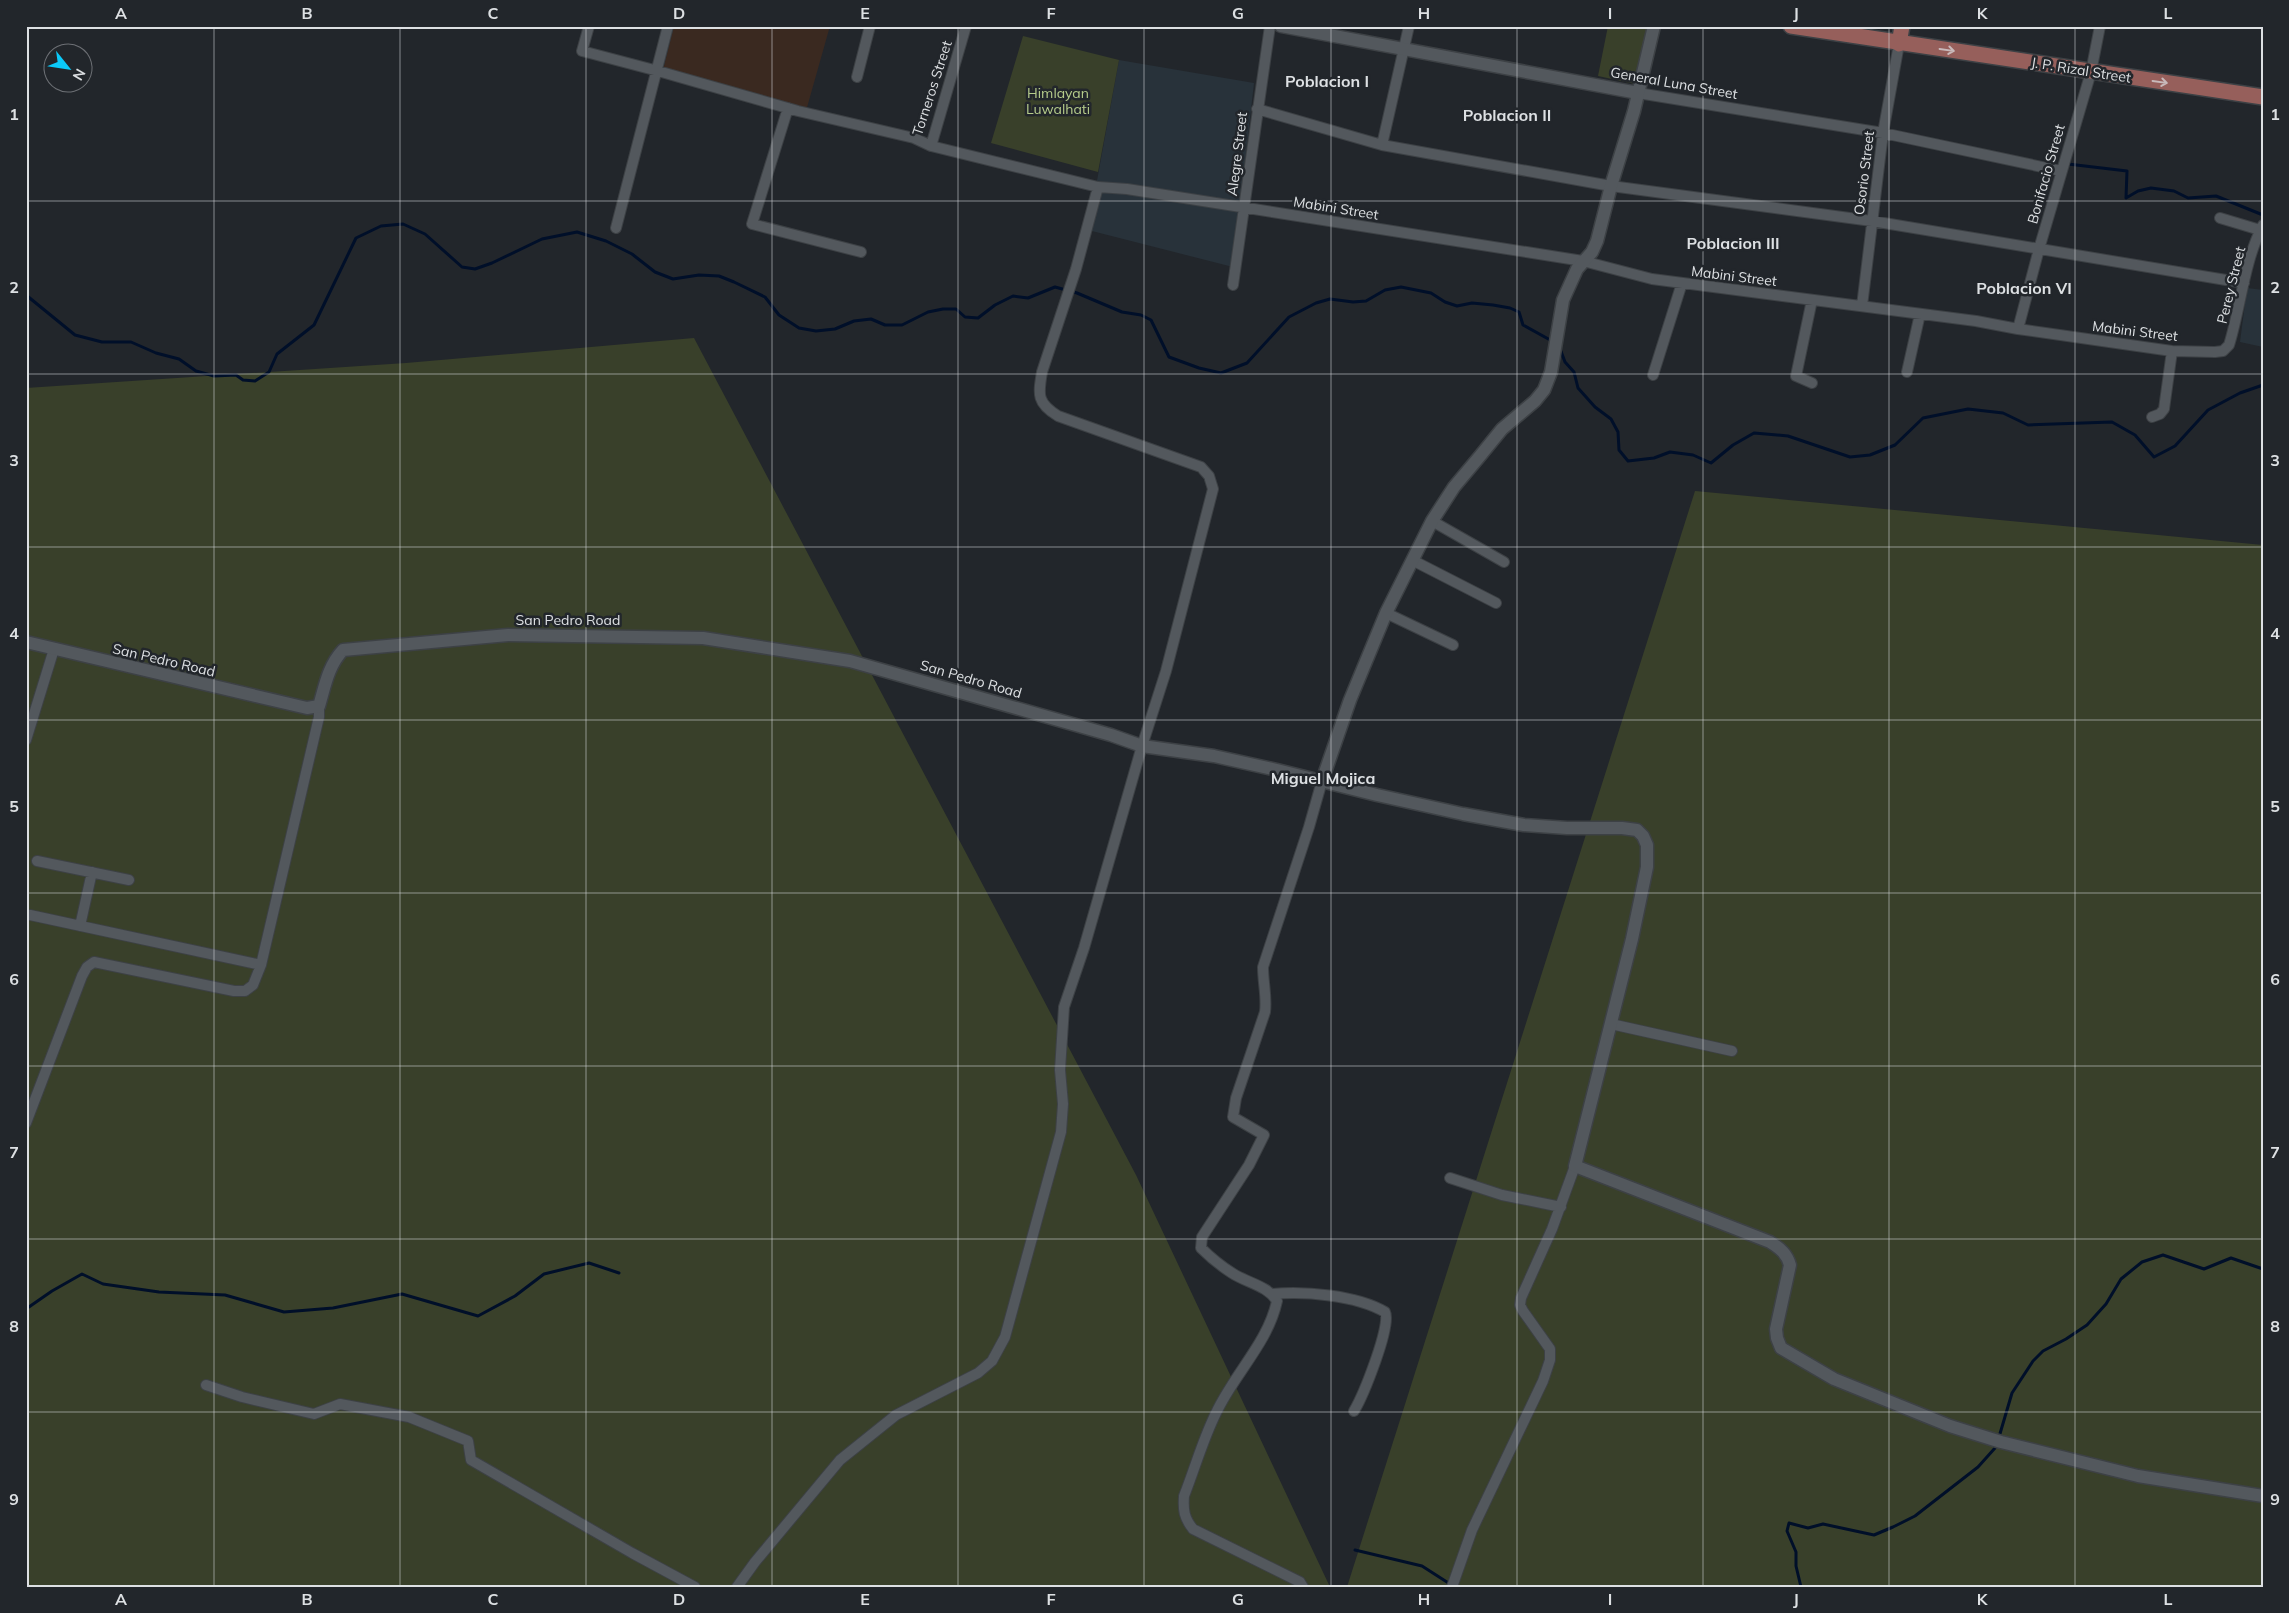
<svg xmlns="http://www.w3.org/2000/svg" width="2289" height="1613" font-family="Mulish,sans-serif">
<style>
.commercial{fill:#3a2920}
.built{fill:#28323a}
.green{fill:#39402a}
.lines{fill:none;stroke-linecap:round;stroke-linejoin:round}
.stream{stroke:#000f29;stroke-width:3}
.minor-casing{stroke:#3d4145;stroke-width:12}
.tertiary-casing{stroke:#3d4145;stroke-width:15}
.primary-casing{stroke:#3d4145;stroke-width:18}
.minor{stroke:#53585d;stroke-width:10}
.tertiary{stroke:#53585d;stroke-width:12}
.primary{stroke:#965f5b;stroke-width:15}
.oneway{stroke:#c8b9ba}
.grid{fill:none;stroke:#dde0e3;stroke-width:1;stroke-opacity:0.55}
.labels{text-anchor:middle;stroke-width:5;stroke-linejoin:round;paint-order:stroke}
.street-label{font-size:14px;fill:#dde0e3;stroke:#22262b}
.park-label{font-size:14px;fill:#b6cc8b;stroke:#22262b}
.quarter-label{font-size:16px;font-weight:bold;fill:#dde0e3;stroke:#22262b}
.neatline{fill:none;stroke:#dde0e3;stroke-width:2}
.grid-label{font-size:16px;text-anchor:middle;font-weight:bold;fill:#dde0e3}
</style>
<rect width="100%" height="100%" fill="#22262b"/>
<path class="commercial" d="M674,26H830L806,111L663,70Z"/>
<path class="built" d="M1119,60L1254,83L1233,267L1088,230Z
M2247,288L2263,290V347L2240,342Z"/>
<path class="green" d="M1608,26H1647L1635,84L1598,76Z
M1023,36L1119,60L1098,172L991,143Z
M694,338L1136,1175L1330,1587H26V388L406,363Z
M1695,491L2263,545V1587H1347Z"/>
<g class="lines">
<path class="stream" d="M2068,164L2127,171L2126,198L2138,191L2151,188L2174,191L2188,198L2216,196L2263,215
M26,295L75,335L102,342H131L156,353L179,359L196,371L214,376L236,375L243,380L255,381L269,372L277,354L314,325L356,238L381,226L403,224L425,234L462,267L475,269L492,263L542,239L577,232L606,241L632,254L655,272L673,279L699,275L719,276L734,282L765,297L779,315L799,328L816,331L835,329L854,321L871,319L885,325H902L928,312L943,309H956L965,317L978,318L995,305L1013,296L1028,298L1055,287L1077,293L1122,312L1141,315L1151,320L1169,357L1199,368L1221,373L1247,363L1289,317L1316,303L1330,299L1353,302L1366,301L1385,290L1401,287L1431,293L1445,302L1457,306L1472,303L1493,305L1510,308L1519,312L1523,325L1552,341
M1559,346L1565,362L1574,372L1578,388L1595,407L1611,419L1618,432L1619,450L1628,461L1654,458L1670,452L1693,455L1711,463L1733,445L1754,433L1788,436L1850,457L1870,455L1895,445L1923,418L1968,409L2003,413L2028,425L2112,422L2135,435L2154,457L2175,446L2208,410L2240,393L2263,385
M26,1309L52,1291L82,1274L103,1284L159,1292L225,1295L284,1312L333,1308L402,1294L478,1316L515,1296L544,1274L589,1263L619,1273
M1999,1437L2012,1393L2033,1361L2043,1351L2066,1339L2087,1325L2106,1304L2121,1279L2142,1262L2163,1255L2204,1269L2231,1258L2263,1269
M1355,1550L1422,1566L1450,1584
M1801,1587L1796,1566V1552L1787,1531L1789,1523L1808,1528L1823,1524L1874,1535L1893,1527L1915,1516L1978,1467L1995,1448L1997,1443"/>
<g class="minor-casing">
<path id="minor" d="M589,26L582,51L658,71L798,111L914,138L931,146L966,26
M857,77L870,26
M1638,93L1883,133L2061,171
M788,108L752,224L861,252
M1257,109L1382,145L1611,186L1872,221L2244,283
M1382,145L1409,26
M931,146L1098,187L1127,189L1583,261L1652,279L1976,321L2018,329L2172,351L2215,352L2223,351L2229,345C2241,306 2244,261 2263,225
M2220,218L2260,230
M616,228L668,26
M1233,285L1270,26
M1812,300L1796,376L1812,383
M1862,306L1883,133L1899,44
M2018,329L2039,249L2091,72L2100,26
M1907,372L1920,314
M1653,375L1682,283
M2152,417L2160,414L2164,409L2172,351
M1432,521L1504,562
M1412,560L1496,603
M1386,613L1453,645
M26,740L54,649
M37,861L129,880
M30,915L261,965
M80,926L92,872
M1611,1024L1732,1051
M26,1123L82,976L87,967L94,962L234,991H245L253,985L261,965L319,717V706
M1450,1178L1502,1195L1561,1207
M1272,1294C1304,1291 1356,1295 1385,1312C1392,1325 1363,1396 1354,1411
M206,1385L242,1397L314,1414L340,1404L409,1417L468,1441L471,1460L632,1553L695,1587
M737,1587L755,1562L840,1460L896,1415L978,1373L992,1361L1005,1337L1061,1132L1063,1104L1060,1070L1064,1007L1084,948L1142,746L1166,671L1213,489L1209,476L1201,467L1058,416C1037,403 1038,395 1042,372L1076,269L1098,187
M1303,1587L1300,1582L1193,1529C1184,1518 1183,1510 1184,1496C1195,1468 1203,1439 1216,1413C1234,1374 1268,1343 1277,1301C1267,1285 1247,1283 1232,1273C1221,1266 1210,1257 1201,1248L1202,1237L1249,1165L1264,1135L1233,1117L1236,1098L1265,1012C1267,997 1263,983 1263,967L1309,827L1322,781
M1452,1587L1472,1530L1543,1381L1550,1360V1349L1523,1311L1520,1305L1521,1298L1552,1229L1575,1166"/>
</g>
<g class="tertiary-casing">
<path id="tertiary" d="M1281,26L1638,93
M26,642L307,708L319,706C325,686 328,666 343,650L508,635L703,638L850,661L1111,735L1142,746L1214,756L1277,770L1377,795L1463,814L1524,825L1567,828H1622L1637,830L1643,836L1647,845V867L1632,939L1575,1166L1770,1242C1781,1249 1787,1254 1790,1265L1776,1329L1777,1338L1781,1348L1834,1379L1950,1426L2001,1442L2138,1476L2263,1496
M1322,781L1350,700L1386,613L1432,521L1454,487L1480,456L1502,429L1535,401L1544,390L1551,372L1563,300L1577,269L1592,252L1597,241L1611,186L1634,111L1654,26"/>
</g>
<g class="primary-casing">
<path id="primary" d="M1791,26L2263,97
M1899,44L1902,26"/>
</g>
<use href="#minor" class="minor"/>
<use href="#tertiary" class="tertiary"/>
<use href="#primary" class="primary"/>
</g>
<defs><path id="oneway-shaft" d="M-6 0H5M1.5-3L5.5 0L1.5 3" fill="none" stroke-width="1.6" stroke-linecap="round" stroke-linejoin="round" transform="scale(1.25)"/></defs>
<g class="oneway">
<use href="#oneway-shaft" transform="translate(1947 50) rotate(8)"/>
<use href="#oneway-shaft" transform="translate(2160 82) rotate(8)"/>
</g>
<path class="grid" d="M214,26V1587M400,26V1587M586,26V1587M772,26V1587M958,26V1587M1144,26V1587M1331,26V1587M1517,26V1587M1703,26V1587M1889,26V1587M2075,26V1587M26,201H2263M26,374H2263M26,547H2263M26,720H2263M26,893H2263M26,1066H2263M26,1239H2263M26,1412H2263"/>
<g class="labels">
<g class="street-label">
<text transform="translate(2081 70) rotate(9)" y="5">J. P. Rizal Street</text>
<text transform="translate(1674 83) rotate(10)" y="5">General Luna Street</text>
<text transform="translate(932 88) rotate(-72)" y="5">Torneros Street</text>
<text transform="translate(1237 154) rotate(-83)" y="5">Alegre Street</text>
<text transform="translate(1864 173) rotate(-83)" y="5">Osorio Street</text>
<text transform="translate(2046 174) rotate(-74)" y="5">Bonifacio Street</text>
<text transform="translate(1336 208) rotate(9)" y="5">Mabini Street</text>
<text transform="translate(1734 276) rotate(7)" y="5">Mabini Street</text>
<text transform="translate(2231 285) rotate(-76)" y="5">Perey Street</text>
<text transform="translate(2135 331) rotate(7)" y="5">Mabini Street</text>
<text x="568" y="625">San Pedro Road</text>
<text transform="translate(164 660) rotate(13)" y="5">San Pedro Road</text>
<text transform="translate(971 679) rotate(16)" y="5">San Pedro Road</text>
</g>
<g class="park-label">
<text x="1058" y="98">Himlayan<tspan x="1058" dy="16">Luwalhati</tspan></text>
</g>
<g class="quarter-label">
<text x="1327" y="87">Poblacion I</text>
<text x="1507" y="121">Poblacion II</text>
<text x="1733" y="249">Poblacion III</text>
<text x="2024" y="294">Poblacion VI</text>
<text x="1323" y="784">Miguel Mojica</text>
</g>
</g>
<rect width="2289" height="1613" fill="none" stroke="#22262b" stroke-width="55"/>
<g transform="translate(68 68) rotate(120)"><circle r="24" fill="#22262b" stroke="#6d7075"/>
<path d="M0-4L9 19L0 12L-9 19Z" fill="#0bcafa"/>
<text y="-8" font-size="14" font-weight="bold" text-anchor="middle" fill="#dde0e3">N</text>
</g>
<rect x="28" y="28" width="2234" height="1558" class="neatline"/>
<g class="grid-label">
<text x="121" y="19">A</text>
<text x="307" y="19">B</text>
<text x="493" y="19">C</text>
<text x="679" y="19">D</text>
<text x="865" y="19">E</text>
<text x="1051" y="19">F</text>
<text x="1238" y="19">G</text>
<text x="1424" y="19">H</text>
<text x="1610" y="19">I</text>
<text x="1796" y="19">J</text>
<text x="1982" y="19">K</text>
<text x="2168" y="19">L</text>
<text x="14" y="120">1</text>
<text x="2275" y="120">1</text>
<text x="14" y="293">2</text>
<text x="2275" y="293">2</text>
<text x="14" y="466">3</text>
<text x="2275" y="466">3</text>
<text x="14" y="639">4</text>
<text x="2275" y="639">4</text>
<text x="14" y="812">5</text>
<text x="2275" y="812">5</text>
<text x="14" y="985">6</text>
<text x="2275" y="985">6</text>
<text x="14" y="1158">7</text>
<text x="2275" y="1158">7</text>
<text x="14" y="1332">8</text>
<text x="2275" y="1332">8</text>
<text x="14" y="1505">9</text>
<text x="2275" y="1505">9</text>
<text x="121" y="1605">A</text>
<text x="307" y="1605">B</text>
<text x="493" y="1605">C</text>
<text x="679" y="1605">D</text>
<text x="865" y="1605">E</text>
<text x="1051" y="1605">F</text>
<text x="1238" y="1605">G</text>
<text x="1424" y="1605">H</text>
<text x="1610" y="1605">I</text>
<text x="1796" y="1605">J</text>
<text x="1982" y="1605">K</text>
<text x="2168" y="1605">L</text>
</g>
</svg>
